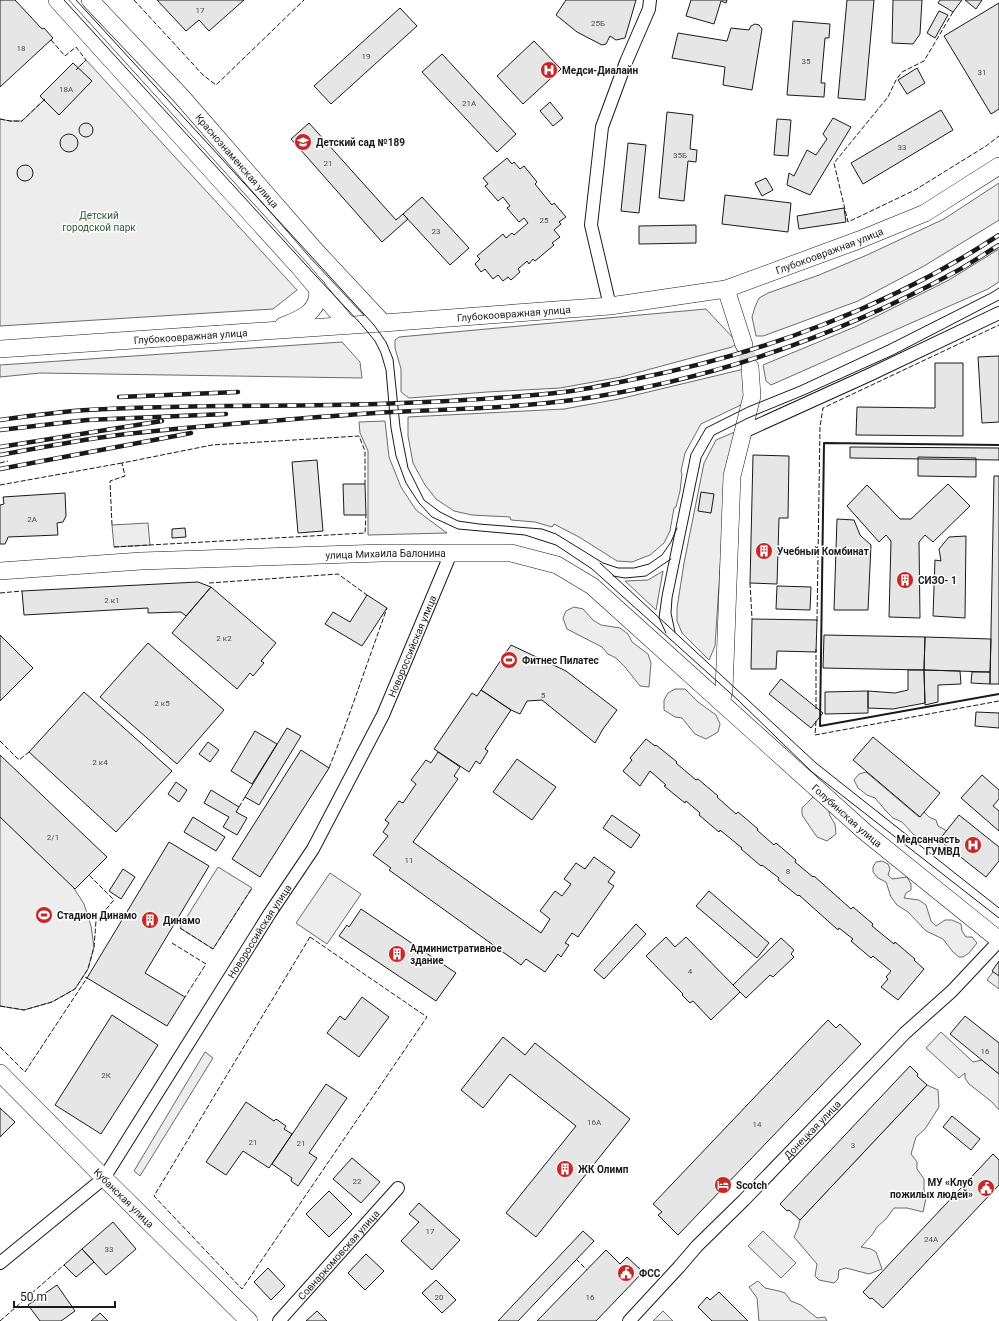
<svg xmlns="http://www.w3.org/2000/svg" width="999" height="1321" font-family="Roboto,sans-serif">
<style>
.built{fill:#ededed;stroke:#6a6a6a}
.building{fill:#e6e6e6;stroke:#1a1a1a}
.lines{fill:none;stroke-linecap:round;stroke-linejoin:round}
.secondary-tunnel{stroke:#ddd;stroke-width:17;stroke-dasharray:17 8;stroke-linecap:butt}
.minor-casing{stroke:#1a1a1a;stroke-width:14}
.secondary-casing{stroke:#1a1a1a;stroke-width:18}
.minor{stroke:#fff;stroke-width:12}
.secondary{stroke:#fff;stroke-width:17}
.tram{stroke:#1a1a1a;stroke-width:1}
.rail-casing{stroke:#1a1a1a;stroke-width:4.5}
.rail{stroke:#fff;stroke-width:3;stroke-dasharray:9;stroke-linecap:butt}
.fence{stroke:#1a1a1a;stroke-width:1;stroke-dasharray:5 2;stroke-linecap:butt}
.wall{stroke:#1a1a1a;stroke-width:2}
.labels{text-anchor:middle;stroke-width:3;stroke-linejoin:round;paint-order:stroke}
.number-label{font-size:8px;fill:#4d4d4d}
.poi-label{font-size:10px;font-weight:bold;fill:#1a1a1a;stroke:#fff;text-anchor:start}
.street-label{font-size:10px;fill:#1a1a1a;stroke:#fff}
.park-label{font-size:10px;fill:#2b5a34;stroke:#fff}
</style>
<rect width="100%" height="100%" fill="#fff"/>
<path class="built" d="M86,60L297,290L273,309L0,326V119L10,121H22Z
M999,183V220L991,225L924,266L858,301L785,328L763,336H756L752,317L755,307L759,298L768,293L819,275L867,255L944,219Z
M999,249V282L988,289L771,385L766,381L763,365L857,326L949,280Z
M706,309L735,340V345L732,347L621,377L560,388L487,392L409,398L401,392V369L395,348V340L399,337Z
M342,342L360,362L362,378L40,373L0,377V365Z
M744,369L746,384L743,404L701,424L685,453L681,471L682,474L680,491L676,507L674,508L670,531L664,543L650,555L632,562L617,561L579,537L554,524L552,527L535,522L511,520L510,517L472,515L454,511L436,499L425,485L413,463L408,436V417L564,409L619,399Z
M385,421L389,457L401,487L416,510L447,533L368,535V451L360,433L359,422Z
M737,431L726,478L715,646L709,660L682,633L677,621V608L684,563L704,463L716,440Z
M148,523L150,545L114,547L112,525Z
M663,571L656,610L625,581L648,580Z
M574,607L583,609L593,620L601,625L620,628L628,634L632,642L648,654L651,663L649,687L640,686L625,667L616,658L608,654L602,647L567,629L563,618L566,611Z
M675,689H685L698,702L716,715L720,724L718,732L706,739L695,734L682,718L675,717L664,710V700L668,693Z
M866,772L919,817L924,812L929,817L936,820L938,826L947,831L939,840V848L932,847L913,834L902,822L893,818L886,811L875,798L867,795L858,788L854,780L859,774Z
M814,796L828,808L830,816L835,824L836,834L827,841L817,837L802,815V808Z
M0,815L68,879L84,904L91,926L94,947L88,969L75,989L52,1002L24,1010L0,1006Z
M882,861L888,864L890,869L888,875L892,879L907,877L911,884V890L906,893L904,898L919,900L926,905L931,921L936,926L945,920H952L961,924L962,931L966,937H972L977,943L969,953L963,957H959L953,952L943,939L926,931L908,912L897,905L891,897L886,882L878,878L873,872V867L876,862Z
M218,867L252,888L213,949L180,928Z
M330,873L361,894L327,944L296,923Z
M999,970V989L987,980L993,972Z
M941,1032L973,1062L982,1060L999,1074V1110L992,1102L969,1084L965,1078V1073L959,1078L926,1048Z
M205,1052L213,1058L140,1176L134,1171Z
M927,1085L938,1090L939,1107L925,1129L916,1137L911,1154L917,1162V1169L924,1179V1190L926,1198L923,1212L907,1208H894L886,1219L877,1227L872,1235L861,1247L871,1249L876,1252L882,1269L869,1274L846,1268L839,1270L838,1279L834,1283L819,1280L815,1276L817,1264L794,1237L798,1228L800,1220Z
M763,1231L796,1263L781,1278L748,1246Z
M758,1281L765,1288L779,1291L785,1293L791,1301L801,1305L817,1318L825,1317L827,1321H759L757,1298L749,1287Z
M663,1311L673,1321H653Z"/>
<path class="building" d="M0,0H15L42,29L44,28L53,38L0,87Z
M157,0H244L209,31L199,20L186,31Z
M566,0H636L625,38L616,40L610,36L606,44L602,45L577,32L556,15Z
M691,0H727L726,3L721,1L714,24L686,16Z
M847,0H874L865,100L838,98Z
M893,0H922L920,34L913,44L892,43Z
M940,0H962L953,12L938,3Z
M965,0H982L976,9Z
M999,3V109L991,114L944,36Z
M400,8L417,26L331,104L314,86Z
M939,11L948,15L935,38L927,33Z
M793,21L830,24L829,38H825L821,83H825L824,97L787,95Z
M755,24L759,25L762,29L752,90L723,85L725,67L672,58L678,33L727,41L731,28L749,30L751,26Z
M534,41L561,69L523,104L497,76Z
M442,54L516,134L497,152L422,72Z
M73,63L92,81L59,115L40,96Z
M917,68L925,83L907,94L898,80Z
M550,102L563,118L553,126L540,111Z
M941,110L953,130L863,184L851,163Z
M667,112L693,115L690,149L697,150L696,162L688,161L684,201L659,198Z
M833,118L851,127L810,195L787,185L789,173L794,176L807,150L816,155L827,139L823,134Z
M777,119L791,120L788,156L774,155Z
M309,123L396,220L403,214L408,219L382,242L291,139Z
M79 130a7 7 0 1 1 14 0a7 7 0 1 1-14 0Z
M60 143a9 9 0 1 1 18 0a9 9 0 1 1-18 0Z
M628,143L646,145L639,213L621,211Z
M507,158L512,164L514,162L520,169L524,166L537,182L535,184L552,205L554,203L566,217L559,222L561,224L554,230L560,237L552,243L554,245L535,261L533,259L529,264L527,261L518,269L520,272L511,280L508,277L503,281L498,275L493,279L485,269L481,272L475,264L480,259L477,256L503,234L506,238L512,233L514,235L528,223L524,218L519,222L507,208L510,206L503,197L498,201L485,186L488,184L483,178Z
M17 173a8 8 0 1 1 16 0a8 8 0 1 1-16 0Z
M766,178L773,190L762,196L755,183Z
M725,195L791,203L788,232L722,224Z
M422,197L469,248L450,265L403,214Z
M844,208L846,222L799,229L797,216Z
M696,225V243L639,244V226Z
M999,356V422L982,423L978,357Z
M935,363H963V436L856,435L857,407L935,408Z
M850,447L999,448V460L850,458Z
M753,455L789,456L788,518H779L777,584L750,583Z
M918,457L976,458V477L918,476Z
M317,460L323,531L298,533L292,462Z
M994,476H999V684H990Z
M343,484H365L366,515H344Z
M948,484L970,506L933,542L925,535L919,542L920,618L889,617L891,541L886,535L879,542L847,506L867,485L900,519H911Z
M701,492L714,494L711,513L698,511Z
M65,493L66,516L63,522L57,523L58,535L8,537L7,540L5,544H0V505L4,504L3,497Z
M837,519L854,520L860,535L871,545L868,610H834Z
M185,528L186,537L172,538V529Z
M966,536L965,618L933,616L935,560L941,561L939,549L949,537Z
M198,582L211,587L186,616L181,612L148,613V608L24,615L22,591Z
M777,586L811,587L810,610L776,609Z
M211,587L276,643L261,661L264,663L253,676L250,673L237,689L172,633Z
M367,595L387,608L362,646L325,624L333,612L350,622Z
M752,619L817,620L816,652L777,651L776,669H751Z
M0,635L33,668L0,701Z
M824,635L925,637L924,670L823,668Z
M925,637L991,639L990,672L924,670Z
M148,643L224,710L177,764L100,697Z
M511,645L566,671L617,710L603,729L595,743L542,700L527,701L520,714L511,710L481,690Z
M908,670H924L925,703L893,709L868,708V691L895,693L908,690Z
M924,670L960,671L961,684L938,685V702L925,705Z
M972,672H990V684L971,683Z
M781,679L823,713L811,728L769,694Z
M481,690L511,710L485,749L488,751L480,764L476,761L469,772L434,749L472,693L477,696Z
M868,691V713L825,714V692Z
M84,692L172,771L116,832L29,752Z
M976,712L999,713V728L975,726Z
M287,728L301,736L259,805L245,797Z
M255,731L277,744L252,784L231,771Z
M873,737L940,793L920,817L853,760Z
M646,739L655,746L656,745L677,762L676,763L696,780L698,779L718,796L717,797L736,814L738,812L758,829L757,830L774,845L776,843L796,860L795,862L813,877L814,876L851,909L853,907L873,924L872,926L894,944L895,942L915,959L914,960L924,969L898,1000L881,987L888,979L886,977L891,971L873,956L871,958L851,941L853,939L839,928L838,930L799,895L798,896L778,880L779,878L762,865L761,866L741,849L742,848L720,830L719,832L699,815L700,813L686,801L685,803L664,786L666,785L650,771L640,786L623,771L632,760L630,758Z
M208,742L219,750L210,762L199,754Z
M301,750L329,768L260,877L232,859Z
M438,752L460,767L454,776L458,779L413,842L541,933L550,919L540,911L555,891L562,896L571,884L564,879L576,863L585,869L594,857L615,872L608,882L614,886L578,937L572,933L565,943L569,945L561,957L558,954L545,972L526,959L521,965L389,870L391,868L373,855L388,836L383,832L389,823L385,820L399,801L403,803L416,784L411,780L426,760L431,763Z
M0,755L107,857L75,889L0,817Z
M517,759L556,787L532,820L493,792Z
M982,775L999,790V799L993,806L999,811V831L961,798Z
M176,782L187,790L179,802L168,794Z
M211,790L239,807L236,812L247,818L237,835L223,827L229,817L204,803Z
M612,815L640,835L631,848L603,828Z
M959,815L999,847V861L986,877L939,840Z
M193,817L225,837L216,851L184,832Z
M169,842L209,866L145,973L185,997L167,1026L87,978Z
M123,869L135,877L121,899L109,891Z
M709,891L769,943L757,958L696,906Z
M361,909L456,973L436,1001L339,936L347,925L349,927Z
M636,924L646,934L604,979L594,970Z
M666,937L675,947L686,937L740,992L711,1020L693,1001L690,1003L682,995L683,994L646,956Z
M781,938L794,950L791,954L794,957L773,977L770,975L746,998L733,985Z
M999,961V976L992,971Z
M362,997L389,1017L359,1057L327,1033L340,1016L345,1020Z
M112,1015L158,1045L101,1134L55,1105Z
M965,1016L999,1043V1074L950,1034Z
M828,1020L836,1028L840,1024L861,1044L678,1235L658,1215L662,1212L653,1204Z
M503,1037L525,1055L535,1043L630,1119L536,1237L506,1213L576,1126L510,1074L483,1108L461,1090Z
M910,1066L918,1074L917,1076L927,1085L800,1220L789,1210L787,1211L780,1204Z
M326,1084L347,1098L309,1153L317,1158L298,1186L291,1181L292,1178L272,1164Z
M246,1102L274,1121L276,1119L286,1126L284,1129L292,1134L269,1168L243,1151L226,1175L206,1162Z
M0,1108L15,1122L0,1137Z
M952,1116L980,1139L971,1150L943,1127Z
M993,1154L999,1160V1185L883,1308L872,1298L870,1299L863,1292Z
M352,1158L380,1182L361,1203L333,1179Z
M329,1191L352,1214L329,1237L306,1214Z
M419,1203L460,1240L432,1270L401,1241L419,1222L409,1214Z
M113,1222L136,1249L106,1275L82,1249Z
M583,1231L594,1241L518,1321H498Z
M82,1249L94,1262L76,1277L64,1265Z
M606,1250L620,1264L627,1257L643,1272L596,1321H537Z
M366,1254L384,1271L365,1290L348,1273Z
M268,1268L285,1286L271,1300L254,1282Z
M436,1280L456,1300L442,1313L422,1293Z
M57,1285L75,1311L61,1321H40L28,1305Z
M719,1292L748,1321H712L698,1307L707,1297L710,1300Z
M317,1311L327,1321H306Z
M100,1313L108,1321H91Z"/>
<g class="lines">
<path class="secondary-tunnel" d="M744,345L750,367"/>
<g class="minor-casing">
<g id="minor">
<path d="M610,306L591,225L602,127L626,62L649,9L650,0"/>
<path d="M741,433L869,375L999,313"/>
<path id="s1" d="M0,1263L104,1178L270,913L313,849L383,715L451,553"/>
<path id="s2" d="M279,1321L398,1188"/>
<path id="s3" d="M629,1321L679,1267L697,1246L744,1200L905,1033L952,991L999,941"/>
</g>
</g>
<g class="secondary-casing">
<g id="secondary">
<path d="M57,0L300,268L348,325"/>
<path id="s4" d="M90,0L181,96L315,250L383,323"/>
<path d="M726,289L744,345"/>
<path d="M283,326C301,319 322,311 317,287"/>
<path id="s5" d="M0,349L383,323L610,306L726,289L859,240L925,213L999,166"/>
<path id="s6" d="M0,571L141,561L382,553H511L557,565L592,586L865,832L999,940"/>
<path d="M720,701L722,698L724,691L732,476L752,396L750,367"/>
<path id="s7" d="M0,1073L104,1178L249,1321"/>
</g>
</g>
<use href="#minor" class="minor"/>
<use href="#secondary" class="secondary"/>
<path class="tram" d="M64,0L316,276L361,324L375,341L381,353L386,370L391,428L396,456L406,483L419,503L432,517L458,529L525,535L556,545L592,569L738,700L812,772L999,918
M76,0L299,243L374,325L386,342L393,359L400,427L408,468L424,500L440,512L458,521L479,524L542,529L556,534L603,563L618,568H634L649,564L662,555L671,542L677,528
M600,563L816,763L999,908
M613,576L625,578L646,576L671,559
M675,632L671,613L672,598L701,458L714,435L748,418L804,395L893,355L999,300
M666,633L659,618L662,596L691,454L706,428L748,407L800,386L888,345L991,293L999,288"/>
<g class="rail-casing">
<path id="rail" d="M119,397L238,392
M0,420C29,416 58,412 87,410C184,404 281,407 378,404C440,402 502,399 564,392C588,389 611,384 635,379C762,354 891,306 999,235
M0,430L87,420L226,414
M0,447L162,421
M0,455C32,449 65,443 97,438C142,431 187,428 231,424C285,420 338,415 392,412C452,409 513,408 573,400C707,381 836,337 955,272C970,264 984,254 999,245
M0,469L191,433"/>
</g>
<use href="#rail" class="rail"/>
<path class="fence" d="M134,0L203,75L216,85L304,0
M953,12L924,61L902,72L896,80L888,97L834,163L848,222L915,190L986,146L999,136
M51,40L65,56L76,47L86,60L76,70
M0,119L10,121H22L46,98
M0,463L8,461
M0,485L122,463
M112,525L110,481L125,476L122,463L212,445L359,436L365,451V484
M114,547L365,533L366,515
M209,583L338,574L367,595
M750,583L752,619
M0,593L22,591
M817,621L820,427L823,408L999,325
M816,709V649
M816,721L815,735L999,701
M0,741L19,760L29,752
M329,768L343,732L387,608
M239,807L245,797
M180,928L213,949L252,888
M310,937L427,1017L242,1289L154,1196Z
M172,943L206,964L185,997
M0,1006L24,1010L52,1002L75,989L88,969L94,947L96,921L114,900L89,875
M0,1047L25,1072L87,978L85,977
M576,1259L587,1270
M0,1321L64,1265"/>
<path class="wall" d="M999,445L824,443L820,726L999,694"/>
</g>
<defs>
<g id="hospital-disc" transform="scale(0.9)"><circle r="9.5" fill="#c62828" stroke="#fff"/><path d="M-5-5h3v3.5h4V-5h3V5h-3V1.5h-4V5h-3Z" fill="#fff"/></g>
<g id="school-disc" transform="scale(0.9)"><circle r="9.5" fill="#c62828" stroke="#fff"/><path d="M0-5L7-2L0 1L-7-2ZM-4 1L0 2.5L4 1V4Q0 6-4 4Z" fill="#fff"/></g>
<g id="building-disc" transform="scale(0.9)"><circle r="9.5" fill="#c62828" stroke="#fff"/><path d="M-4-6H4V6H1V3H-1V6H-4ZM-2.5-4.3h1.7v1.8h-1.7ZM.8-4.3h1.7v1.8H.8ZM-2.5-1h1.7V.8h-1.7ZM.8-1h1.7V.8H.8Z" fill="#fff"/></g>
<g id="stadium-disc" transform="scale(0.9)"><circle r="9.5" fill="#c62828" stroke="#fff"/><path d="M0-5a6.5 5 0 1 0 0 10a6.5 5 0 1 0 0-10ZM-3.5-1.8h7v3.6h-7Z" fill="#fff"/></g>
<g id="hotel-disc" transform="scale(0.9)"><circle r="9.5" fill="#c62828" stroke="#fff"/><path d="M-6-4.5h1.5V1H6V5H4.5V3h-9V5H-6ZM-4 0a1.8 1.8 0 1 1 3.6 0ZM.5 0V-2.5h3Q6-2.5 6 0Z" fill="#fff"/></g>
<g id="civic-disc" transform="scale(0.9)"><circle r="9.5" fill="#c62828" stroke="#fff"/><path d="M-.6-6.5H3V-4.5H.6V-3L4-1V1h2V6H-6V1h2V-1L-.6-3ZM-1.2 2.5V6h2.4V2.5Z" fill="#fff"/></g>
</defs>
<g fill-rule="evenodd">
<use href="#hospital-disc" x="549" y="70"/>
<use href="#school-disc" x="303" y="142"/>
<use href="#building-disc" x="764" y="551"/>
<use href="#building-disc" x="905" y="580"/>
<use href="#stadium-disc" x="509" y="660"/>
<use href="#hospital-disc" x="973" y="845"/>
<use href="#stadium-disc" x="44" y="915"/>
<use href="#building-disc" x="150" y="920"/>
<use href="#building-disc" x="397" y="954"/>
<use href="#building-disc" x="565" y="1169"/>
<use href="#hotel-disc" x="723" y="1185"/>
<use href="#civic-disc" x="986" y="1188"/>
<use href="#civic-disc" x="626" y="1273"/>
</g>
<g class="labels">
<g class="number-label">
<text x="200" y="13">17</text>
<text x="598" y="26">25Б</text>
<text x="21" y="51">18</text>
<text x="366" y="59">19</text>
<text x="806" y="64">35</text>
<text x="982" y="75">31</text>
<text x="66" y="92">18А</text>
<text x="469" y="106">21А</text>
<text x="902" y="150">33</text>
<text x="680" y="158">35Б</text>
<text x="328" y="166">21</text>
<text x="544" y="223">25</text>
<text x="436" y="234">23</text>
<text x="32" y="522">2А</text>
<text x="112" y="603">2 к1</text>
<text x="224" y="641">2 к2</text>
<text x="543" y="698">5</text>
<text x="162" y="706">2 к5</text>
<text x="100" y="765">2 к4</text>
<text x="53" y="840">2/1</text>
<text x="409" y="863">11</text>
<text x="788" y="874">8</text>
<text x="690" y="974">4</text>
<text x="985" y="1054">16</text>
<text x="106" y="1078">2К</text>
<text x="594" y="1125">16А</text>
<text x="757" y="1127">14</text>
<text x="253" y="1145">21</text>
<text x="301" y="1146">21</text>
<text x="853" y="1148">3</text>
<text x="357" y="1184">22</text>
<text x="430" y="1234">17</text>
<text x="931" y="1242">24А</text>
<text x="109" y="1252">33</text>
<text x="439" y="1300">20</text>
<text x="590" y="1300">16</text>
</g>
<g class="poi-label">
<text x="562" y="74">Медси-Диалайн</text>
<text x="316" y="146">Детский сад №189</text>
<text x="777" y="555">Учебный Комбинат</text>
<text x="918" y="584">СИЗО- 1</text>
<text x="522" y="664">Фитнес Пилатес</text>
<text x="960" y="843" text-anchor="end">Медсанчасть<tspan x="960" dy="12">ГУМВД</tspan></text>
<text x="57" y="919">Стадион Динамо</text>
<text x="163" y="924">Динамо</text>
<text x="410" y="952">Административное<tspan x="410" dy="12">здание</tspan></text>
<text x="578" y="1173">ЖК Олимп</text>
<text x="973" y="1186" text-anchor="end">МУ «Клуб<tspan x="973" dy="12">пожилых людей»</tspan></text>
<text x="736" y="1189">Scotch</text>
<text x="639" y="1277">ФСС</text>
</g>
<g class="street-label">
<text dy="4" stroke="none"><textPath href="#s4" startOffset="218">Краснознаменская улица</textPath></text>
<text dy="4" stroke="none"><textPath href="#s5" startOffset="839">Глубокоовражная улица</textPath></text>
<text dy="4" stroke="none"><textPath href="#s5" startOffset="515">Глубокоовражная улица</textPath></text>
<text dy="4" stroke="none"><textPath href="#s5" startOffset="191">Глубокоовражная улица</textPath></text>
<text dy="4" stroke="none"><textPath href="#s6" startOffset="386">улица Михаила Балонина</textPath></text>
<text dy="4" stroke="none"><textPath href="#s1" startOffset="750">Новороссийская улица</textPath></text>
<text dy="4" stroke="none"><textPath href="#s6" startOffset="943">Голубинская улица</textPath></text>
<text dy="4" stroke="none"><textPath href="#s1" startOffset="426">Новороссийская улица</textPath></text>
<text dy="4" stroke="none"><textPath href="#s3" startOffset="265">Донецкая улица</textPath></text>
<text dy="4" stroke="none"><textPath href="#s7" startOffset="176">Кубанская улица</textPath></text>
<text dy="4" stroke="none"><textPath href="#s2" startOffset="89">Совнаркомовская улица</textPath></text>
</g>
<g class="park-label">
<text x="99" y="219">Детский<tspan x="99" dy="12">городской парк</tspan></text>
</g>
</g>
<path d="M14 1301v6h101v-6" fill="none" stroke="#1a1a1a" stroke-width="2"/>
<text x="20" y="1301" font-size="12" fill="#1a1a1a" stroke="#ffffff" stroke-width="3" paint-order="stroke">50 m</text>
</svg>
